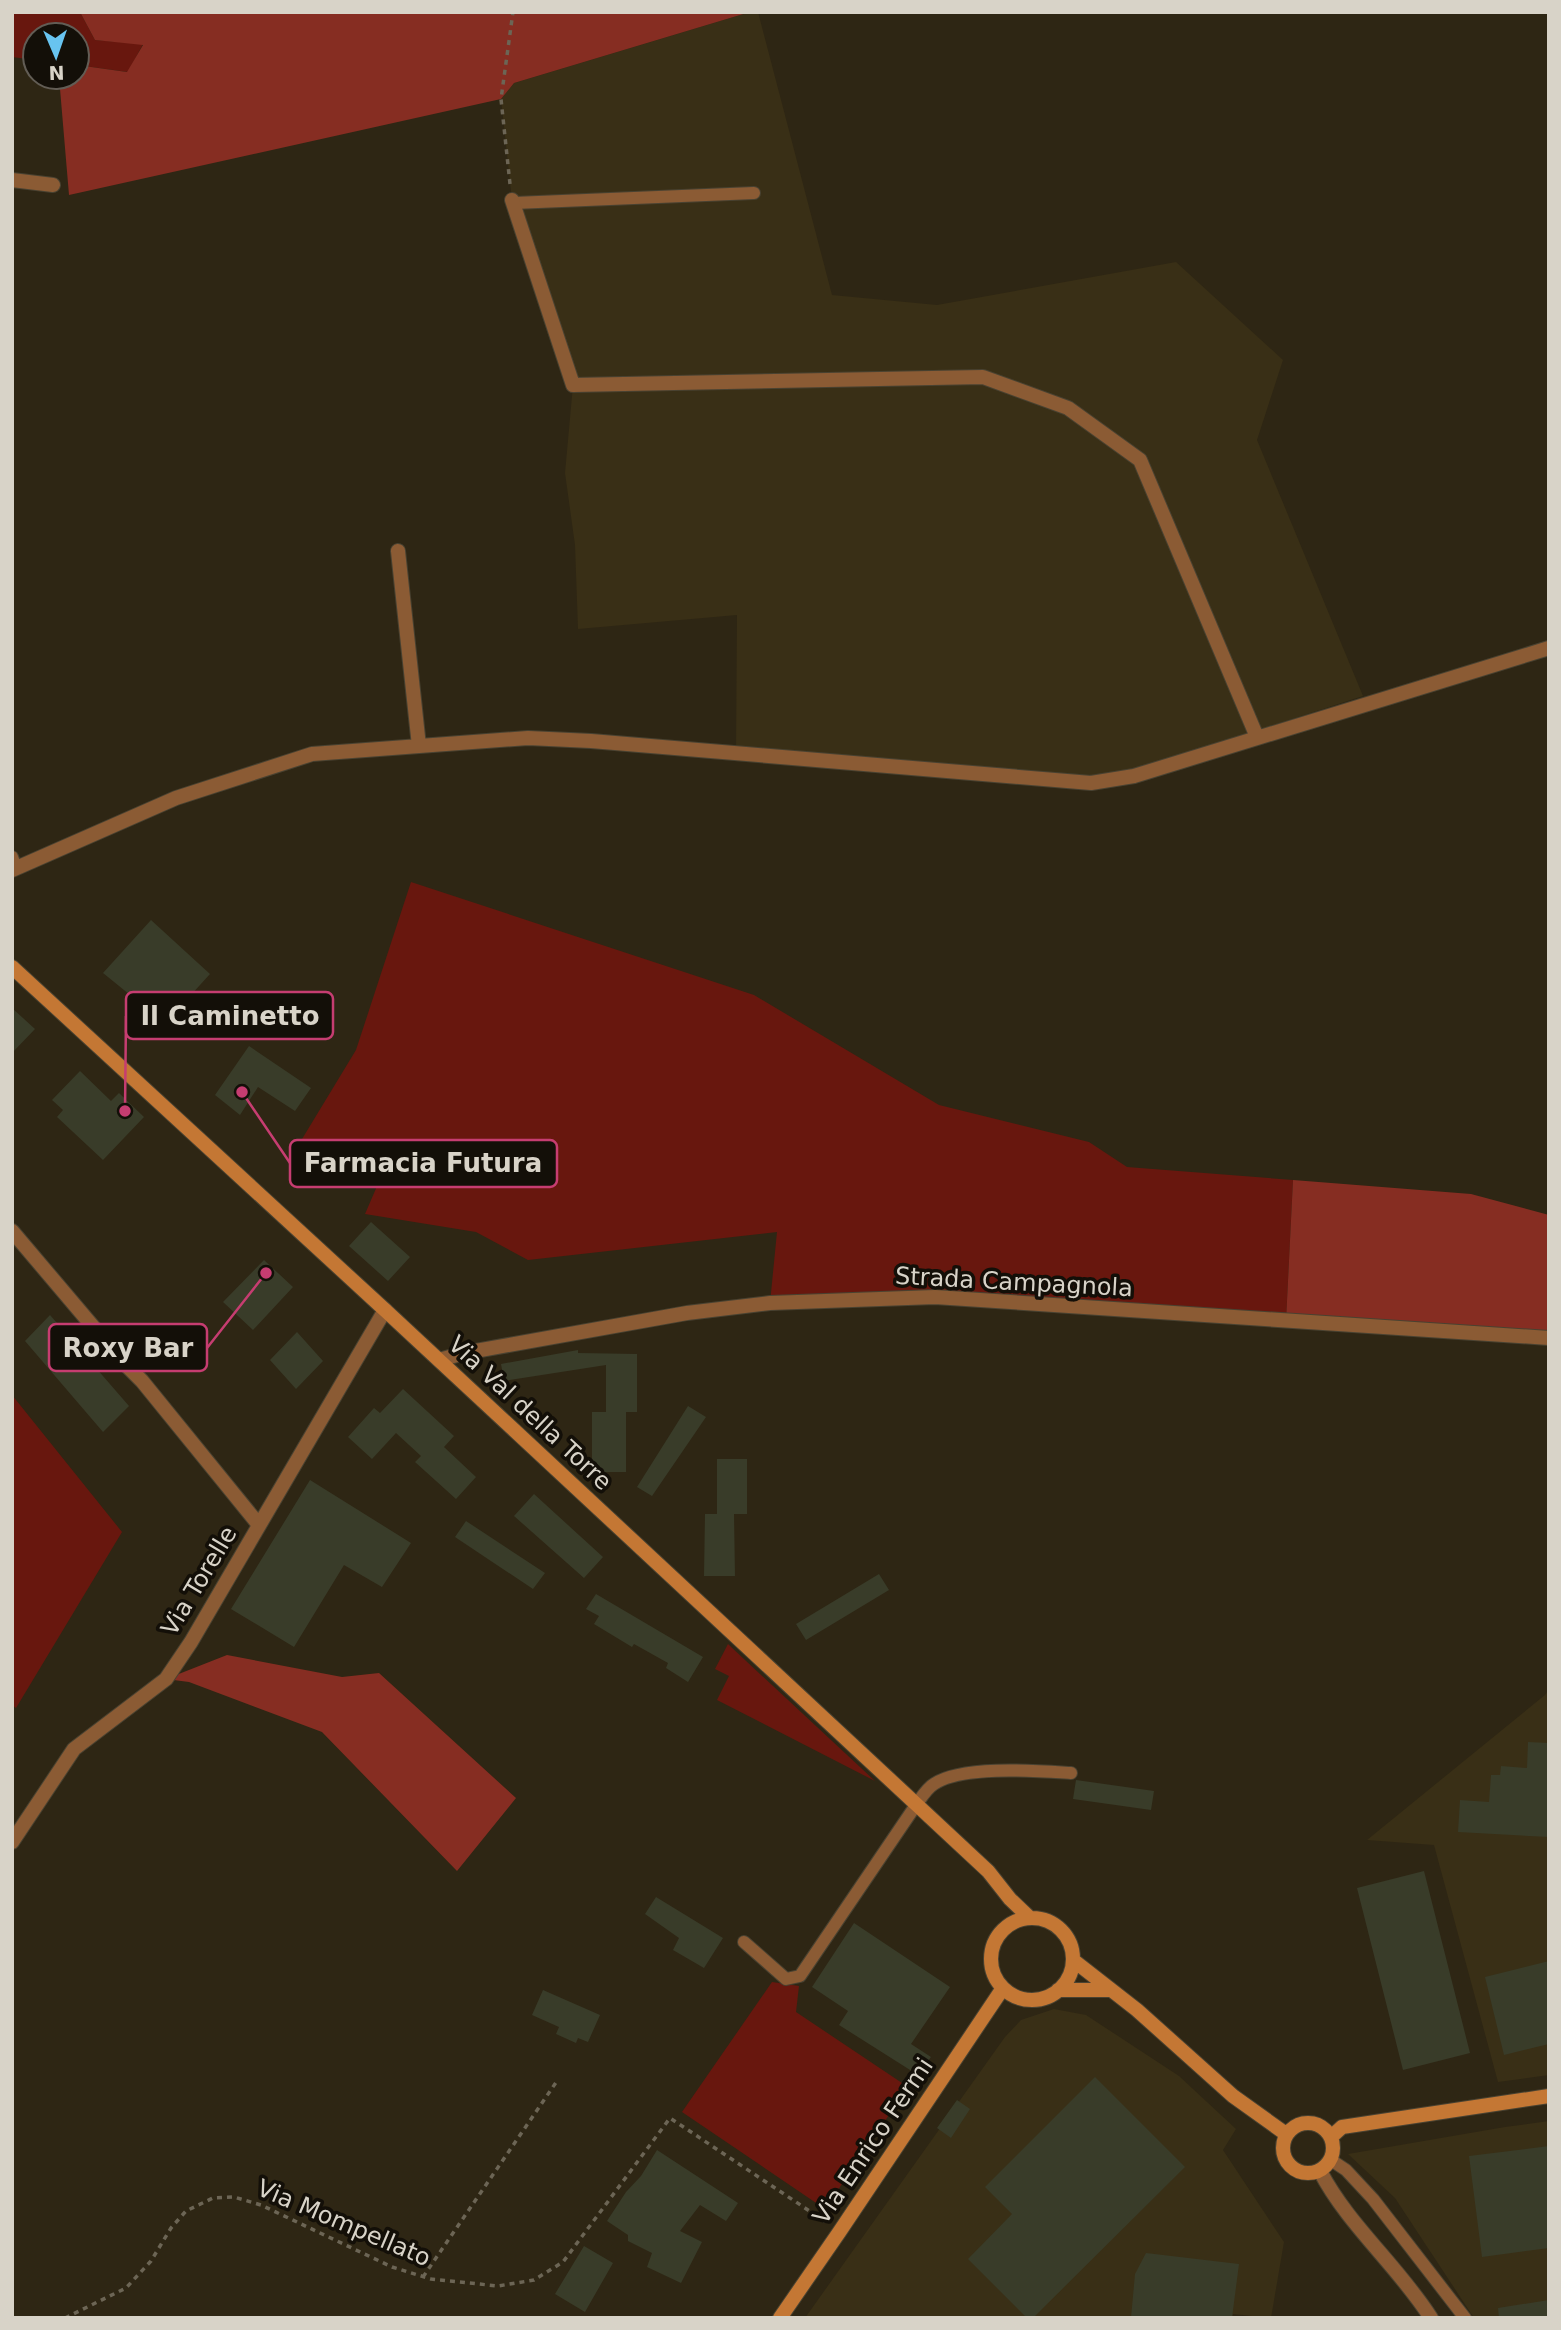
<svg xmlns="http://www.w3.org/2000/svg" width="1561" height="2330" font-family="'DejaVu Sans',sans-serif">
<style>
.built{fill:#392f16}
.green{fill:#68170e}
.forest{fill:#862d22}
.building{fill:#393c29}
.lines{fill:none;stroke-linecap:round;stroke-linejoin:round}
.lane-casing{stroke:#494231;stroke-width:14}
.street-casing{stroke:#494231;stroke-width:16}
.secondary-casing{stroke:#494231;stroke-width:16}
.path{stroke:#6c6555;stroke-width:3.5;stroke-dasharray:5 5;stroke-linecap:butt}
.lane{stroke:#8b5b34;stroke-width:12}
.street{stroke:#8b5b34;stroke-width:14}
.secondary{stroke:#c47734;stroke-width:14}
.labels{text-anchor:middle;stroke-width:7;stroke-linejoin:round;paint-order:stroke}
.street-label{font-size:24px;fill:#d8d3c8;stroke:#130f08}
.leader{fill:none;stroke:#c63d71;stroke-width:2.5}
.callout-dot{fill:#c63d71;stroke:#130f08;stroke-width:2.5}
.callout{fill:#130f08;stroke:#c63d71;stroke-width:2.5}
.callout-label{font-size:26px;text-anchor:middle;font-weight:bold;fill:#d8d3c8}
</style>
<rect width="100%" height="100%" fill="#2e2614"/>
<path class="built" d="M750,12H758L832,295L937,305L1176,262L1283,360L1257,440L1363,696L1246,734L1134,776L1091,783L736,753L737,615L578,629L575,545L565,473L573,385L512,200L501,99L514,83Z
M1549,1689V2075L1498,2082L1434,1845L1367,1840L1545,1695Z
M1054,2009L1086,2015L1179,2076L1236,2129L1223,2150L1284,2242L1271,2318L1233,2314L1232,2318H805L1005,2037L1021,2020Z
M1549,2121V2318H1474L1395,2198L1348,2154L1505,2127Z"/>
<path class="green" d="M12,12H80L95,40L143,44L128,72L77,65V35H35V60L12,57Z
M411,882L754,995L939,1105L1089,1142L1127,1167L1293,1180L1286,1321L935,1297L770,1303L777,1232L528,1260L476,1232L365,1214L384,1170L299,1144L356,1050Z
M12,1395L122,1532L16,1708L12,1705Z
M728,1644L745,1660L875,1781L717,1700L729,1676L715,1669Z
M772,1982L799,1986L796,2012L908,2087L825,2209L682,2112Z"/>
<path class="forest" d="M80,12H750L514,83L501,99L69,195L59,77H77V65L127,72L143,45L95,40Z
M1293,1180L1471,1194L1549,1215V1338L1286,1321Z
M227,1655L342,1677L379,1673L516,1798L457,1871L322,1732L189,1682L166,1679Z"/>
<path class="building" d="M151,920L210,974L160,1029L137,1007L140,1003L103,973Z
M12,1008L35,1029L12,1053Z
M249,1046L311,1088L295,1111L258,1087L240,1115L215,1095Z
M80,1071L111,1101L119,1093L144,1117L103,1160L57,1117L63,1110L52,1100Z
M371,1222L410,1257L388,1281L349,1246Z
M264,1260L293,1287L253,1330L223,1302Z
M50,1315L129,1406L103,1432L25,1341Z
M297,1332L323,1361L296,1389L270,1360Z
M578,1350V1353L637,1354V1412H626V1472H592V1412H606V1365L504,1381L501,1364Z
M403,1389L454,1436L444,1447L476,1477L456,1499L415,1462L421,1456L396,1433L372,1459L348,1437L374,1408L380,1413Z
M688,1406L706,1417L652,1496L637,1487Z
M717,1459H747V1514H734L735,1576H704L705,1514H717Z
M310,1480L411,1543L382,1587L344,1565L294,1647L231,1609Z
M534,1494L603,1557L584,1578L514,1516Z
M466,1521L545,1573L533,1589L455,1537Z
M879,1574L889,1590L806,1640L796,1624Z
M596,1594L703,1657L688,1682L666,1668L668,1663L634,1644L632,1647L594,1624L599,1616L586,1609Z
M1528,1742L1549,1743V1837L1458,1832L1460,1800L1489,1802L1491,1775H1500L1501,1766L1527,1768Z
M1076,1780L1154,1791L1151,1810L1073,1799Z
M1424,1871L1470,2053L1403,2070L1357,1888Z
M656,1897L723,1938L704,1968L673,1950L679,1938L645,1914Z
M854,1923L950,1987L911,2044L931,2057L918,2075L839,2025L848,2011L812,1987Z
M1549,1961V2044L1504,2055L1485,1977Z
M543,1990L600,2015L588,2042L578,2038L576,2043L556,2034L559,2027L532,2015Z
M1095,2077L1185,2167L1033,2318H1027L968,2259L1012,2214L985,2187Z
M957,2100L970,2109L951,2138L937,2128Z
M1549,2146V2248L1482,2257L1469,2156Z
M657,2150L738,2203L726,2221L700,2205L680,2231L702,2242L681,2283L647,2267L652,2253L628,2241V2235L607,2221L626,2192L641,2176Z
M584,2246L613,2263L585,2312L555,2294Z
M1146,2253L1239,2264L1232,2318H1131L1135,2274Z
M1549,2300V2318H1499L1498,2308Z"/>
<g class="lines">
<g class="lane-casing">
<path id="lane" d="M514,203L754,193
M12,857L16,868
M744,1942L786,1979L800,1976L916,1805C921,1798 927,1788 934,1784C962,1765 1038,1771 1071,1773
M1331,2160L1346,2170L1373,2199L1465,2318"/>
</g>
<g class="street-casing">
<path id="street" d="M12,180L53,185
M512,200L573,385L983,377L1068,408L1140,460L1257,737
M398,551L419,746
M12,870L176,798L312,754L528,738L591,741L1091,783L1134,776L1549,648
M12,1231L123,1362L142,1381L259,1525
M439,1360L464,1353L687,1313L770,1303L935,1297L1549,1338
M12,1842L74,1749L166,1679L191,1642L385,1310
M1320,2171C1348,2225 1398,2266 1431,2318"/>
</g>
<g class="secondary-casing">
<path id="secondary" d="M12,967L385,1310L988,1871L1010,1899L1030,1918
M991 1959a41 41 0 1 1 82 0a41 41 0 1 1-82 0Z
M1073,1960L1137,2010L1233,2096L1286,2134
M1058,1990H1110
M1283 2148a25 25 0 1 1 50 0a25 25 0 1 1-50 0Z
M1331,2137L1342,2127L1549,2096
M780,2318L840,2231L1003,1988"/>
</g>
<path class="path" d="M510,184L501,99L513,12
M423,2277L557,2081
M65,2318L126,2288L151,2261L171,2228L186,2211L213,2198L234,2197L261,2205L392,2267L431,2279L498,2286L534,2280L563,2262L670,2118L826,2222"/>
<use href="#lane" class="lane"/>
<use href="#street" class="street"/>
<use href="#secondary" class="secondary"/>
</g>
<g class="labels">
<g class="street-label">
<text transform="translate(1014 1282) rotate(3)" y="8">Strada Campagnola</text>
<text transform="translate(530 1413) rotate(43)" y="8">Via Val della Torre</text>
<text transform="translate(199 1581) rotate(-59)" y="8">Via Torelle</text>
<text transform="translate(873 2141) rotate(-56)" y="8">Via Enrico Fermi</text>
<text transform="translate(344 2223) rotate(23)" y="8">Via Mompellato</text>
</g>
</g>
<path class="leader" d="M125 1111L126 1016M242 1092L290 1163M266 1273L207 1348"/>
<g class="callout-dot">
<circle cx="125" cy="1111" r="7"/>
<circle cx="242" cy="1092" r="7"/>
<circle cx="266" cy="1273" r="7"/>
</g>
<g class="callout">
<rect x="126" y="992" width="207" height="47" rx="7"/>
<rect x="290" y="1140" width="267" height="47" rx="7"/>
<rect x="49" y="1324" width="158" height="47" rx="7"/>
</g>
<g class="callout-label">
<text x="230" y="1025">Il Caminetto</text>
<text x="423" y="1172">Farmacia Futura</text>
<text x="128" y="1357">Roxy Bar</text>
</g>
<rect width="1561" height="2330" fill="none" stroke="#d8d3c8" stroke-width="28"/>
<g transform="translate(56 56) rotate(178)"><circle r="33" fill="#130f08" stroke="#625d55" stroke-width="2"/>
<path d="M0-5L12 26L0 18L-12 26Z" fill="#68c4f0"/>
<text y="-10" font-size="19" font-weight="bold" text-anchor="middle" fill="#d8d3c8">N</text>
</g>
</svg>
